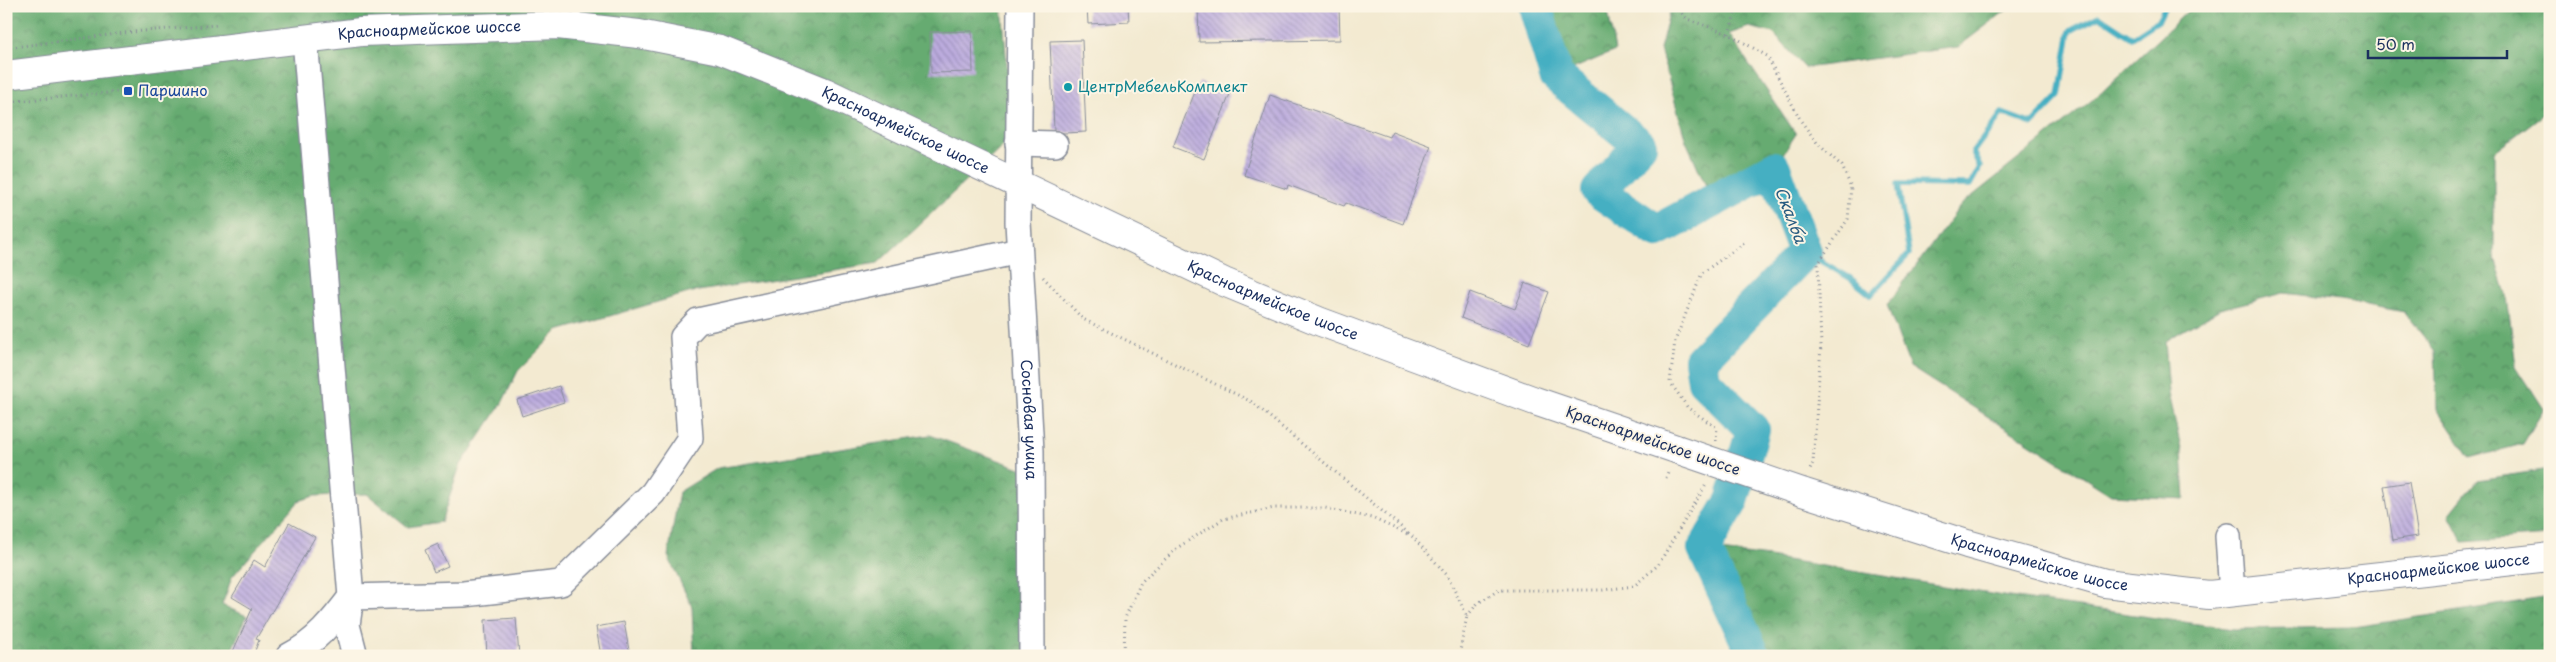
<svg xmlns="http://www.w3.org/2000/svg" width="2556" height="662" font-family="'Playpen Sans',sans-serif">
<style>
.forest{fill:url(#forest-crowns);stroke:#406d68}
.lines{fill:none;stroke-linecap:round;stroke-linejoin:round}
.stream{stroke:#44afc2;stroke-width:5.5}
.river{stroke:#44afc2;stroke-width:34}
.building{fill:url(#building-back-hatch)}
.minor-casing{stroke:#878c98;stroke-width:28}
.major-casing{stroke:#878c98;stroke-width:30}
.path{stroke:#878c98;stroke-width:3;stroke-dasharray:1 4;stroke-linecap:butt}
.minor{stroke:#fff;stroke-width:25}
.major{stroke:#fff;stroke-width:28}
.major-bridge-casing{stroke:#878c98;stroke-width:30;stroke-linecap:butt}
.major-bridge{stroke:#fff;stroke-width:28}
.culture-dot{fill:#0f9aa8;stroke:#fcf5e5;stroke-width:2}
.transit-dot{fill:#1a4fb4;stroke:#fcf5e5;stroke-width:2}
.labels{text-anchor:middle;stroke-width:4;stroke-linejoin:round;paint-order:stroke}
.street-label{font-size:15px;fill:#1b2f5e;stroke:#fcf5e5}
.culture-label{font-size:15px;fill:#0d838f;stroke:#fcf5e5;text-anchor:start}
.transit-label{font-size:15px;fill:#164399;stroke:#fcf5e5;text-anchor:start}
.water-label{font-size:16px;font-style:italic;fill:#295c81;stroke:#fcf5e5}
</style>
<defs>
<pattern id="forest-crowns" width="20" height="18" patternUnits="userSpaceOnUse" patternTransform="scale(1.25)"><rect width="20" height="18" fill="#66ab71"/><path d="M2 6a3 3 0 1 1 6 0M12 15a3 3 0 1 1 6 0" fill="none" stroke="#538c60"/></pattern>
<pattern id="building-back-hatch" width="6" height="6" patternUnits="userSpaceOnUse" patternTransform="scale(1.25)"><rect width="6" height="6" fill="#bcacde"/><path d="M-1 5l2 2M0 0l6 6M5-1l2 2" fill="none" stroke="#988cb7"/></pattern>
</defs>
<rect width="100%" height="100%" fill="#fcf5e5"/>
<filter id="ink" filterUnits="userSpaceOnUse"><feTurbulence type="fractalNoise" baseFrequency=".02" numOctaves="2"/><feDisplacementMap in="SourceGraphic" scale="10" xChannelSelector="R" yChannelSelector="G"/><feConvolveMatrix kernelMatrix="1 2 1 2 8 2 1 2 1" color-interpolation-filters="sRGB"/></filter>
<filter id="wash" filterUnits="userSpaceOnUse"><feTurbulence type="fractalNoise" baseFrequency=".0096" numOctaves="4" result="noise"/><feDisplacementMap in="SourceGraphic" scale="20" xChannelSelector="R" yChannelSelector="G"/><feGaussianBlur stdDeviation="1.12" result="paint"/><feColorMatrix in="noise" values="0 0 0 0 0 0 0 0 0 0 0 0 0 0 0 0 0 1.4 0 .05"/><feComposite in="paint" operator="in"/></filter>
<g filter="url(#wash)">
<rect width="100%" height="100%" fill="#f3ead1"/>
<path class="forest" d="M6,6H1002L1013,137L878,263L692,292L558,331L518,371L501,405L460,466L441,522L408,527L367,494L314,496L299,501L232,577L222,605L247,616L229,656H6Z
M1535,6H1607L1615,51L1556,76Z
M1671,6H2012L1958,47L1805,68L1773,33L1749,27L1729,34L1796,134L1774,168L1707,188L1686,141L1660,49Z
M2193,6H2550V109L2494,152V256L2507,297L2516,366L2544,409L2523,444L2470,458L2437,409L2435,351L2404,312L2340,300L2284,293L2220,309L2165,341L2169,393L2182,453L2185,499L2111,495L1910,367L1887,305L1961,205L2101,93Z
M930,435L1023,469L1024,656H694L692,607L668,556L679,492L718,468Z
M2550,469V536L2463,542L2449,515L2477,480Z
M1704,549L1769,557L2009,597L2233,629L2354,627L2550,597V656H1754Z"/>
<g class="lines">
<path class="stream" d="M1805,252L1850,278L1871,295L1909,254L1898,184L1970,185L1980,167L1973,152L2002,113L2032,124L2059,96L2070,31L2099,16L2132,38L2158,21L2165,6"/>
<path class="river" d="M1535,6L1556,76L1640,145L1598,191L1657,231L1774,168L1805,252L1701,360L1704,381L1753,430L1732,501L1704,549L1754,656"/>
</g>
<g id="blocks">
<path class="building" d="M1087,6H1128L1129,22L1088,24Z
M1198,6H1339L1340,40L1199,42Z
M972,31L973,72L931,73L930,32Z
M1082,40L1086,132L1064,133L1054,130L1050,41Z
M1199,82L1230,94L1204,159L1173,147Z
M1270,95L1389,137L1392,131L1431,146L1403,224L1346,203L1344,206L1288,185L1287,189L1244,175Z
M1525,283L1549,292L1529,344L1461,318L1470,292L1515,309Z
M559,386L564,402L522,416L517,400Z
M2409,482L2418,536L2393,540L2384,486Z
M289,523L315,537L256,639L259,640L253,656H231L252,609L232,597L254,560L265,567Z
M438,544L448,566L434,572L425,550Z
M516,618L519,656H487L485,620Z
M624,622L630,656H601L596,627Z"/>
</g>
</g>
<g filter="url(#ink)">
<use href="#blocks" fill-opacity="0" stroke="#878c98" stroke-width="1"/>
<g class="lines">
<g class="minor-casing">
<g id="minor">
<path id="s1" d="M1020,6L1018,222L1031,451L1032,656"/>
<path d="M305,39L351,597L347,625L355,656"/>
<path d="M1018,143L1055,144"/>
<path d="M2228,536L2232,593"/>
<path d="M289,656C316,642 333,621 351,597L464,594L561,583L653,493L690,438L683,337L698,321L1019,251"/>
</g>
</g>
<g class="major-casing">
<g id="major">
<path id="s2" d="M6,75L361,32L558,25L639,34L720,50L825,92L1224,282L1321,322L1535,401L1676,449"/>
<path id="s3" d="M1802,492L1967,544L2105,583L2209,595L2550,557"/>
</g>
</g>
<path class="path" d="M1675,6L1687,19L1729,34L1767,56L1801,121L1818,144L1842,166L1851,187L1848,219L1818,264L1821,346L1813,463L1809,472
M1729,34L1737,6
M6,48L132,32L217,25
M6,102L128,91
M1043,277L1083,319L1252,402L1413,537L1447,575L1467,616L1459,656
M1716,441L1717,428L1688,408L1670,382L1675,341L1702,273L1747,241
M1666,478L1669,469
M1467,616L1478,603L1499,590H1603L1634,586L1658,565L1707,483
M1124,656L1125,618L1141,582L1177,548L1223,519L1274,508H1325L1372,518L1407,534"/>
<use href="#minor" class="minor"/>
<use href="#major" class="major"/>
<g class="major-bridge-casing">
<path id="major-bridge" d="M1676,449L1802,492"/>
</g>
<use href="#major-bridge" class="major-bridge"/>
</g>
</g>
<circle class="culture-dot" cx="1068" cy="87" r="5"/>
<rect class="transit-dot" x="123" y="86" width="10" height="10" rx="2.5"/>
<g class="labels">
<g class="street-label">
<text dy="5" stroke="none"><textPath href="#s2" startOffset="426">Красноармейское шоссе</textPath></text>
<text dy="5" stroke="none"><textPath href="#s2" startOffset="921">Красноармейское шоссе</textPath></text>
<text dy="5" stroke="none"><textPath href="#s2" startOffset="1326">Красноармейское шоссе</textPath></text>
<text dy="5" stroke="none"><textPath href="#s1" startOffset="414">Сосновая улица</textPath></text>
<text transform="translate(1653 441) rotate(19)" y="5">Красноармейское шоссе</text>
<text dy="5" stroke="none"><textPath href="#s3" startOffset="248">Красноармейское шоссе</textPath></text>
<text dy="5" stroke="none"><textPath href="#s3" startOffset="652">Красноармейское шоссе</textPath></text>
</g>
<g class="culture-label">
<text x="1078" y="92">ЦентрМебельКомплект</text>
</g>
<g class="transit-label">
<text x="138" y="96">Паршино</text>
</g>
<g class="water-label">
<text transform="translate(1791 215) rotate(69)" y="6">Скалба</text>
</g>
</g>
<rect width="2556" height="662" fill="none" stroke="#fcf5e5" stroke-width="25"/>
<path d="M2368 50v8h139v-8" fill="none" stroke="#1b2f5e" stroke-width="2.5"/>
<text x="2376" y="50" font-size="15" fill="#1b2f5e" stroke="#fcf5e5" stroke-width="4" paint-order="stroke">50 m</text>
</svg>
